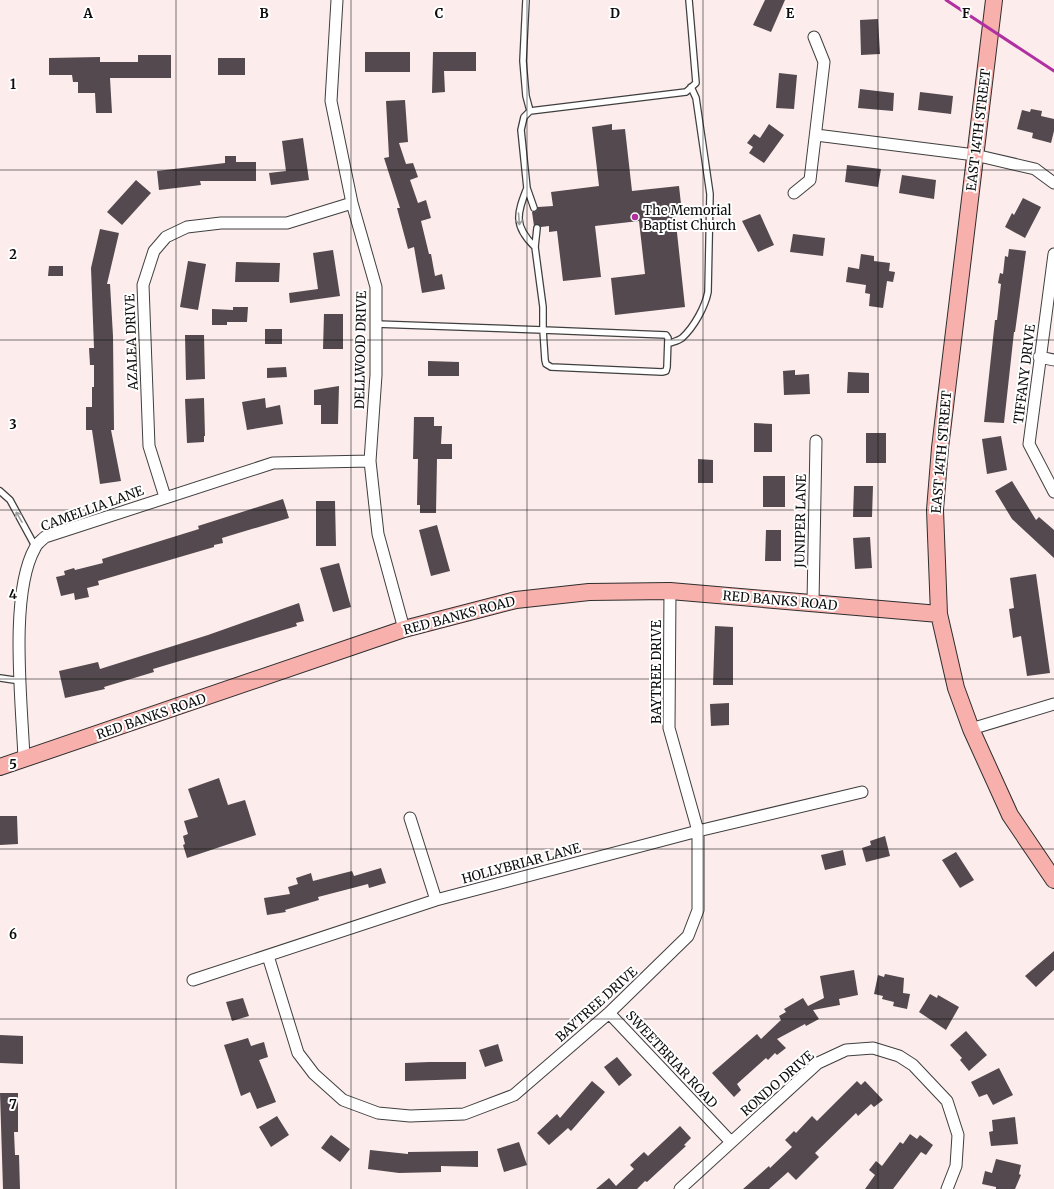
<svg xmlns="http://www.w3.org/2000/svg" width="1054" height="1189" font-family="Merriweather,serif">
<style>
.building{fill:#53494e}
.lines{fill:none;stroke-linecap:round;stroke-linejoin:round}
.lane-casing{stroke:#3f3f3f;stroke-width:8}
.street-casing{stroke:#3f3f3f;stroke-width:13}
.secondary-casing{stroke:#2e2e2e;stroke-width:18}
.lane{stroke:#fff;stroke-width:5.5}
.street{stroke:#fff;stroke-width:11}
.secondary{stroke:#f8b0ac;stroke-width:16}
.rail{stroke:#b02fa1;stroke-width:3}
.oneway{stroke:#9e9e9e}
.grid{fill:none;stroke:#0c0c0c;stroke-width:1;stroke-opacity:0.55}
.poi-dot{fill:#b02fa1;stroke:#fff;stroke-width:1.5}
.labels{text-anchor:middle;stroke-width:4;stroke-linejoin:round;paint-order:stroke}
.street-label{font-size:13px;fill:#0c0c0c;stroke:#fff}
.poi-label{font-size:13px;fill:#0c0c0c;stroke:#fff;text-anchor:start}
.grid-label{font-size:13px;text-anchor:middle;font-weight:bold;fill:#0c0c0c;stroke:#fff;stroke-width:4;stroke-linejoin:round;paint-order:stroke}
</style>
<rect width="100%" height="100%" fill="#fdecec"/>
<path class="building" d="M765,0H785L771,32L753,25Z
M878,19L880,54L861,55L860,20Z
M365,52H410V72H365Z
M433,52H476V71H444L445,92L432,93Z
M138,55H171V78H110L112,113H96L95,93H78V82H73L72,75H49V58L100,57V62H138Z
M218,58H245V75H218Z
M779,73L797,75L794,109L776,108Z
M860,89L894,93L893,111L858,108Z
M920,92L953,96L951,114L918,110Z
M405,100L408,142L399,143L406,164L413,163L418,177L410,180L418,203L426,200L431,218L421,221L429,254H431L435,276L442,274L445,289L422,293L414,247L408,249L397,208H400L384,158L389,157L386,101Z
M1031,109L1042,111L1041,116L1054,119V131L1051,143L1032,138L1033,133L1017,129L1022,110L1030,112Z
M612,124V130L625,129L632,191L679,186L682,213L675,214L685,307L615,315L611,278L645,274L639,221L595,226L601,277L563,281L557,231L549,232V226L541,227L537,224L534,226L532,212L537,211L538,207L553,206L551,192L599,186L592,127Z
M769,124L784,135L764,163L749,153L753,147L747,143L754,134L760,138Z
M303,138L309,180L271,185L269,173L286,171L282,141Z
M225,156H236V162H256V181H200L201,185L159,190L157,171L225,163Z
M847,165L881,169L878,187L845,182Z
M902,175L936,180L934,199L899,193Z
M136,180L151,193L122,225L107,212Z
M1023,198L1041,207L1025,238L1005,227L1012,213L1014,215Z
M760,214L774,245L758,252L742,221Z
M100,229L119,233L107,284H110L113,336L114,430H111L121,481L100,484L92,430H86V407H92V387H94V365H90L89,348H94L91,268Z
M793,234L825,238L823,256L790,252Z
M1009,249L1026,251L1015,332H1014L1004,423L984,422L995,320H997L1001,284L998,283L1000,273L1003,274L1005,256L1008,257Z
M333,250L340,296L290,303L289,293L318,289L313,253Z
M861,254L874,256V261L890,263L889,271L895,272L893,282L887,281L883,308L869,306L870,294L865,293L866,285L846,282L848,267L859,269Z
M188,261L206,264L198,310L180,307Z
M236,262L280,263L279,282H235Z
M49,266H63V276H48Z
M233,307H248L247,322H227V325H212V309L233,310Z
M324,314H343V349H323Z
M265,329H282V344H265Z
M185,335H204L205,379L186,380Z
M428,361L459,362V376H428Z
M286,367L287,377L267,378V368Z
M795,370V375L809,374L810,394L784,395L783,371Z
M848,372L869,373V393H847Z
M339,386L338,424H321V405H314V390Z
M204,398L205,436H204V442L187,443L185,399Z
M265,398L266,408L280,405L283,424L247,430L242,402Z
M414,417H434V426H442L441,444H452V459H437L436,513H420V505H417L418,459H413Z
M754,423L772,424V452H754Z
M866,433H886V463H866Z
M1001,436L1007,470L987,474L982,439Z
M698,459L713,460V483H698Z
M763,476H785V507H763Z
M1012,481L1036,520L1039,517L1054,530V558L1012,519L995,491Z
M854,486H873L872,517H853Z
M283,499L289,518L222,538L223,543L214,545V547L98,581L99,585L87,588L89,597L75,600L74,593L61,596L56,577L65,575L64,571L74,568L75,570L103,563L102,559L199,529L198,526Z
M316,501H335L336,546H316Z
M437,525L450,571L431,576L419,530Z
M766,530H781V561H765Z
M870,537L872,568L855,569L853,538Z
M339,563L351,607L333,612L320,568Z
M1036,574L1050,673L1027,676L1021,636L1013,638L1009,609L1014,608L1010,578Z
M299,603L304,621L296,623L297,626L153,669L154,672L104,687L105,689L65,698L59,671L98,662L100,669L208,635Z
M715,626L733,627V685H713Z
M729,703V725L711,726L710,704Z
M219,778L228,805L245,800L256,835L187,858L183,845L185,844L183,836L188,834L184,821L198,817L188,789Z
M0,816H17L18,844L0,845Z
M885,836L890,856L866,862L862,848L871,845L870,841Z
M843,850L846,865L825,870L821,855Z
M956,852L974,880L960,888L942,860Z
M381,868L386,883L369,888L368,884L318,897L319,900L285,910L286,912L267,915L264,898L290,894L288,887L298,884L296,878L311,873L313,881L352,871L354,876Z
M1054,951V970L1036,987L1025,976Z
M854,970L858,995L839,999L840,1005L813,1010L819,1019L806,1026L805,1024L777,1039L786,1048L777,1055L775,1053L768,1060L766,1058L737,1084L741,1090L734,1097L712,1073L757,1034L761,1039L781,1020L779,1016L786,1012L784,1009L803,998L808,1006L824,998L820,976Z
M885,974L904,978L903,993L910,994L907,1009L893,1006L894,1002L882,999L883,996L874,994L878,975L884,977Z
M930,994L937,998L938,995L959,1007L946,1030L919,1012Z
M243,998L249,1016L232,1021L226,1002Z
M966,1031L987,1055L969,1071L960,1060L962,1058L950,1045Z
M0,1035L23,1036V1064L0,1063Z
M248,1038L251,1046L264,1042L268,1057L259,1060L276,1102L257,1109L250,1092L241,1096L224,1045Z
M498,1044L503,1061L485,1067L479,1050Z
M617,1057L632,1075L619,1086L604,1067Z
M429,1062H466V1079L405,1081V1063Z
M999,1068L1013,1095L993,1105L987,1094L979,1097L971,1082Z
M592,1081L605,1092L571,1131L568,1128L549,1145L537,1133L557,1114L560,1118Z
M857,1081L861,1085L865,1081L883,1100L874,1107L871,1104L858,1116L856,1113L815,1153L819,1157L796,1180L788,1172L769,1189H743L769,1166L770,1168L792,1147L785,1140L794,1131L796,1133L812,1116L817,1121Z
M0,1093H18V1132H14L15,1155H19L20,1189H3Z
M277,1116L289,1135L271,1147L259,1127Z
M1015,1117L1018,1144L991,1146L989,1132L993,1131L992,1120Z
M680,1126L691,1138L684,1145L686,1146L647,1182L645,1181L637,1189H596L609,1178L616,1186L634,1169L630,1165L644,1152L648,1156Z
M910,1134L917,1139L920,1135L933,1145L926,1155L921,1152L893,1189H865L875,1175L869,1170L876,1161L882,1166L900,1142L903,1144Z
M331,1135L350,1149L340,1162L321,1148Z
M519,1142L527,1165L504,1172L497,1149Z
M370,1150L408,1154V1152L478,1151V1167L441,1166V1172L399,1173L368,1169Z
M996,1159L1021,1165L1019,1174L1021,1175L1015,1189H996V1187L982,1184L985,1171L992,1173Z"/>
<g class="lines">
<g class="lane-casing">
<path id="lane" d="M526,0L523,61L526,96L530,111L686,92L696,83L689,0
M530,111L524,117L521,130L527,188L534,208
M527,188C517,213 513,226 535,247
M376,324L543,330V307L535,247L537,228
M543,330L666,335L668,338L667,367L666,371L662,372L551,367L546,364L545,360Z
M668,344C672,342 678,341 682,338C694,327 705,307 708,292L710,194L696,98L691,87
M0,491L10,500L35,546
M0,678L21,681"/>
</g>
<g class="street-casing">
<path id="street" d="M337,0L331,101L352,203L376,287V375L370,461L378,534L404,629
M816,135L975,155L1035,169L1054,183
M794,193L810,180L824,62L814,37
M1054,254L1029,444L1054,492
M1039,357L1054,360
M165,497L149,446L143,285L154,251L166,237L187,227L221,223H287L352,203
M813,602L816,441
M971,729L1054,704
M24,759C22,704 9,594 35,548C37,543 42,540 45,537L273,463L370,461
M410,818L436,900
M268,956L298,1053L314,1074L343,1100L378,1113L410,1116L464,1114L514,1095L609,1013L688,936L698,910V831L669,728L670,591
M193,980L436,900L698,831L862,792
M609,1013L731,1142
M680,1189L818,1063L846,1050L873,1048L899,1056L913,1065L947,1101L958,1135L956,1166L947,1189"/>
</g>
<g class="secondary-casing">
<path id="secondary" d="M994,0L940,448L935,510L939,614L956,688L971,729L1010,815L1054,880
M0,767L404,629L516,600L589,592L670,591L939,614"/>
</g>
<use href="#lane" class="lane"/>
<use href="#street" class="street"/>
<use href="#secondary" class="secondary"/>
<path class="rail" d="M946,0L1054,71"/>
</g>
<defs><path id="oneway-shaft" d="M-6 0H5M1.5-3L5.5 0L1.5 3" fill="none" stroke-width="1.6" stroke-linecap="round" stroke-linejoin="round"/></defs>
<g class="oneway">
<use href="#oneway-shaft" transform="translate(519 219) rotate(85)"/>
<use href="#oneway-shaft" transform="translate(19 517) rotate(-120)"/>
</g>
<path class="grid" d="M176,0V1189M351,0V1189M527,0V1189M703,0V1189M878,0V1189M0,170H1054M0,340H1054M0,510H1054M0,679H1054M0,849H1054M0,1019H1054"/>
<circle class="poi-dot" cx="635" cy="217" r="4"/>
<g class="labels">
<g class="street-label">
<text transform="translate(978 130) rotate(-83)" y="5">EAST 14TH STREET</text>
<text transform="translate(131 342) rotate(-92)" y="5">AZALEA DRIVE</text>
<text transform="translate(360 350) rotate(-89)" y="5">DELLWOOD DRIVE</text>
<text transform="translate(1024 374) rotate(-83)" y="5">TIFFANY DRIVE</text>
<text transform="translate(941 452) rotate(-85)" y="5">EAST 14TH STREET</text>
<text transform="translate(92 508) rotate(-20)" y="5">CAMELLIA LANE</text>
<text transform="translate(800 521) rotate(-89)" y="5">JUNIPER LANE</text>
<text transform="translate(780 600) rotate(5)" y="5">RED BANKS ROAD</text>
<text transform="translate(459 615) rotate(-15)" y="5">RED BANKS ROAD</text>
<text transform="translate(656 672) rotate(-90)" y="5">BAYTREE DRIVE</text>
<text transform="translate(151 716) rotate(-19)" y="5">RED BANKS ROAD</text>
<text transform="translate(521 863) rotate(-15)" y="5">HOLLYBRIAR LANE</text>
<text transform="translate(596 1004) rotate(-42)" y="5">BAYTREE DRIVE</text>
<text transform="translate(672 1059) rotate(47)" y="5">SWEETBRIAR ROAD</text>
<text transform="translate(777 1083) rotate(-41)" y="5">RONDO DRIVE</text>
</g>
<g class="poi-label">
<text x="643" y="215">The Memorial<tspan x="643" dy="15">Baptist Church</tspan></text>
</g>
</g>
<g class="grid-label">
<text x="88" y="18">A</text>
<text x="264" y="18">B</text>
<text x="439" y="18">C</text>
<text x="615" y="18">D</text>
<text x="790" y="18">E</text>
<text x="966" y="18">F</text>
<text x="13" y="89">1</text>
<text x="13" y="259">2</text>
<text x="13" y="429">3</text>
<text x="13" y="599">4</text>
<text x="13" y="769">5</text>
<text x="13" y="939">6</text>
<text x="13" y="1109">7</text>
</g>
</svg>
